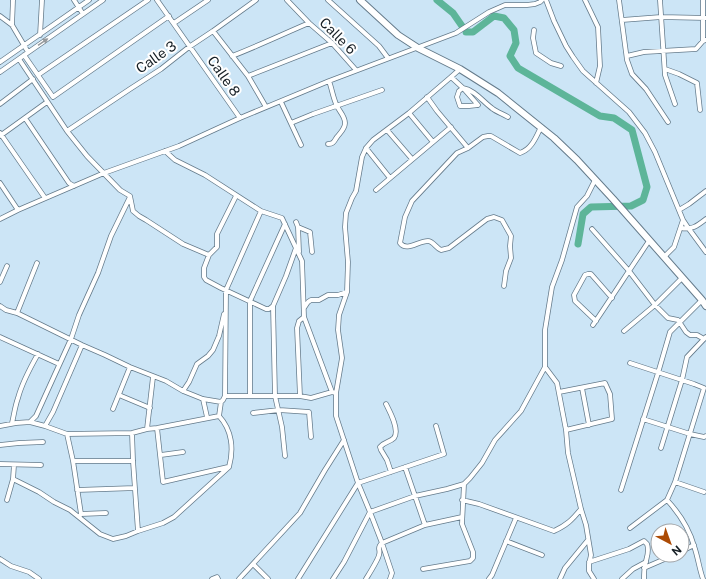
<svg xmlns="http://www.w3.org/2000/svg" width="706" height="579" font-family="'Public Sans',sans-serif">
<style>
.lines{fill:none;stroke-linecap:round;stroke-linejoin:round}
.river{stroke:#5db599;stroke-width:7}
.street-casing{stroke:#657b8b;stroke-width:5.5}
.primary-casing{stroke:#657b8b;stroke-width:8}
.street{stroke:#fff;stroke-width:4}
.primary{stroke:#fff;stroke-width:6}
.oneway{fill:#969a9d}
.labels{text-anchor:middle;stroke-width:4;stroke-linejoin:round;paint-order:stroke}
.street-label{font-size:14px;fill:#161f25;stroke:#fff}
</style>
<rect width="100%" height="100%" fill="#cce5f6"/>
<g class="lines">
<path class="river" d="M437,0L453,13L462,26
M466,32H473L494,16L504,18L514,30L516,43L510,56L518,68L600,116L614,118L632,130L647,187L643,200L631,206L591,207L583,214L578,244"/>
<g class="street-casing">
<path id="street" d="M74,0L83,14
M157,0L240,118
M287,0L309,23L332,43L356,70
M328,0L379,46L388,58
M546,0L554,21L566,46L573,57L583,71L629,112L645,133L655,152L683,220L689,229L706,252
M585,0L598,27L600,66L596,83
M619,0L627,60L632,74L646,89L668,122
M660,0L665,75L675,104
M0,16L12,25L28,52
M622,20L661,17L706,18
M174,23L208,0
M12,25L13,0
M534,30L533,38L536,53L551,63L561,66
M213,31L248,76L266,107
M40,35L42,0
M703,41V0
M24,55L53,97L169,16
M232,56C258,46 283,34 309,23
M627,56L644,52L696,49L703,41L706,40
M19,59L67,131L87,156L120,190L130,196L133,211L139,216L146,220L183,244L209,255
M0,62L89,0
M665,69L679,74L697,83L700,110
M0,72L103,0
M38,75L148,0
M248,76L332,43
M451,77L463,88L478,105
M427,97L437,111L468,148
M281,102L301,145
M0,104L33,79
M478,105L469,106H460L457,97L459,91L463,88C475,90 483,102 493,109C497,112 503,114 508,117
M409,113L433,142
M25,118L69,183L74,186
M291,123L313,114L382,90
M387,130L412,159
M67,131L130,89L161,69L189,47L213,31L256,0
M0,133L45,198
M0,136L47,102
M328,144C334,144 334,141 337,137C340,133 345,129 345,123C345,116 339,111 337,106C333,98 332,89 329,81
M366,148L390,178
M165,151L175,160L205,175L261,211L282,218L302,261L304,317L332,392L336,393
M0,183L18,210
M376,190L451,127
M236,196L217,234V247L209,255L204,268V277L206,280L221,288L266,309H269L273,306
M679,210L689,204L706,191
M0,219L18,210L104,173L179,146L240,118L329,81L456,33L489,12L505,5H527L535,4L540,2L542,0
M296,222L298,227L299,252
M298,227L310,232L312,252
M681,228C692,230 697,226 706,219
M592,229L629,271L655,305L668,318L678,320L686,332L690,335H697L704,339L706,337
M664,257L674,247L683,220
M0,282L7,266
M504,286L506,271L511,258L510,246L511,236L502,220L494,217L487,219L449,248L441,250C436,248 433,241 428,241C418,241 407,252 400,243L405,217L412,201L457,153L468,148L483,137L488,136H491L520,153C532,149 536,137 541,127
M0,306L6,310L17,313L82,345L105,355L130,367L166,381L183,391L203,399L221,402L223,400L225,396L226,290L261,211
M304,308L308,302L311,300H319L328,295H338L347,292
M17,313L37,263
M596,321L575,301L574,295L585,275L588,274H591L612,298
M593,325C612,297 630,269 649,241
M624,331L655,305L682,278
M0,337L59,364
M630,363L694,384L704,388L675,482L667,500L630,528
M582,388L589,425
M183,391L189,382L197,364L208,356L213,350L219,336L224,314
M559,392L605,383L610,394L612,419L566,430
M119,395L150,408
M225,396H300L311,398L332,392
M250,396V301L285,224
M300,396L297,328L299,321L304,317
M203,399L207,417
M386,404C390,412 400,430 394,438C390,442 384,442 380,447L381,450L387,460L391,472
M113,409L130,367
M253,413L279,410L309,412L311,437
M219,416L221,402
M643,419L690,434L704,437L706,436
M30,422L36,416L71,339L79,315L98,273L111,236L130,197
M12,423C14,415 15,406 18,398C22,383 30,368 38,354
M0,426L16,423L30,422L45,426L67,434L132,433L147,429L157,428L219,416
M45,426L53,412L82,345
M157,428L163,482L228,467
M147,429L153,377
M132,433L133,461L138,531
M67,434L73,461L81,514L79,517
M0,445L19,443L43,442
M661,448L677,396L682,380L687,357L704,339
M161,455L183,452
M285,456L282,427L275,396L273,306L286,276L296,248
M73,461H133
M0,464L41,465
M405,467L425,525
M13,479L39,492L54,502L70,510L100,534L113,539L126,536L138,531L163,523L174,517L229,467C234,449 232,430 219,416
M675,482L704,492
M77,490L135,488
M621,490L658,373L670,332L702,300
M7,500L13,479L14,465
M462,500L479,504L554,531C567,525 572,520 581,509
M667,500C679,513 689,528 694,546C698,557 699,568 703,579
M81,514L106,513
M506,541L542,555
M682,551L694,545
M0,559L11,566L29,572L39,579
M589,562L629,549L644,541L647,544C650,552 646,558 645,566C644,570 644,575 644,579
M253,564L268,579
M644,568L674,555
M423,569L470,561L473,558V552L462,524L464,484
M212,579L217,577L218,579
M239,579L300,513L325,470L344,440
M298,579L358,483L444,454L436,426
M333,579L344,562L370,512L415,496L447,489L464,484L470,478L482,463L495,440L521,411L545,367
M366,579C369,574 378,560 379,555C381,549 376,548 382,543L425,525L462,517
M390,579L392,573L382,543L370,512L358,483L336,416V393L342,358L338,330L339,315L347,292L348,262L345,227L346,213L352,198L356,191L362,157L366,148L373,140L409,113L451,77L460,69
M489,579L492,575L516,518
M560,579L565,568L588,540
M594,579L589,571V564L591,555L586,525L581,509L568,453L566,430L557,383L545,367V330L552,287L562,260L577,207L587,196L595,180
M622,579L633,569L646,562"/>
</g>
<g class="primary-casing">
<path id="primary" d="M360,0L398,35L418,48L460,69L498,93L554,138L577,160L613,199L702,300L706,306"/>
</g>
<use href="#street" class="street"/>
<use href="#primary" class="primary"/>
</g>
<defs><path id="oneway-solid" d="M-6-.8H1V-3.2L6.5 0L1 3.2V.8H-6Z"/></defs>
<use class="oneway" href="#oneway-solid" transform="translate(43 42) rotate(-34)"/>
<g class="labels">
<g class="street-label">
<text transform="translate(338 36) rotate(45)" y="5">Calle 6</text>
<text transform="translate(156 57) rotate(-35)" y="5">Calle 3</text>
<text transform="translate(224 76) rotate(55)" y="5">Calle 8</text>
</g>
</g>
<g transform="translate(670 543) rotate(139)"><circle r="19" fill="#ffffff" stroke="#a2a5a8"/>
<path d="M0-3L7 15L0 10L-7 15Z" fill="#ac4b05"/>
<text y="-6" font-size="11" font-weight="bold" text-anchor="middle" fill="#161f25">N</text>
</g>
</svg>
